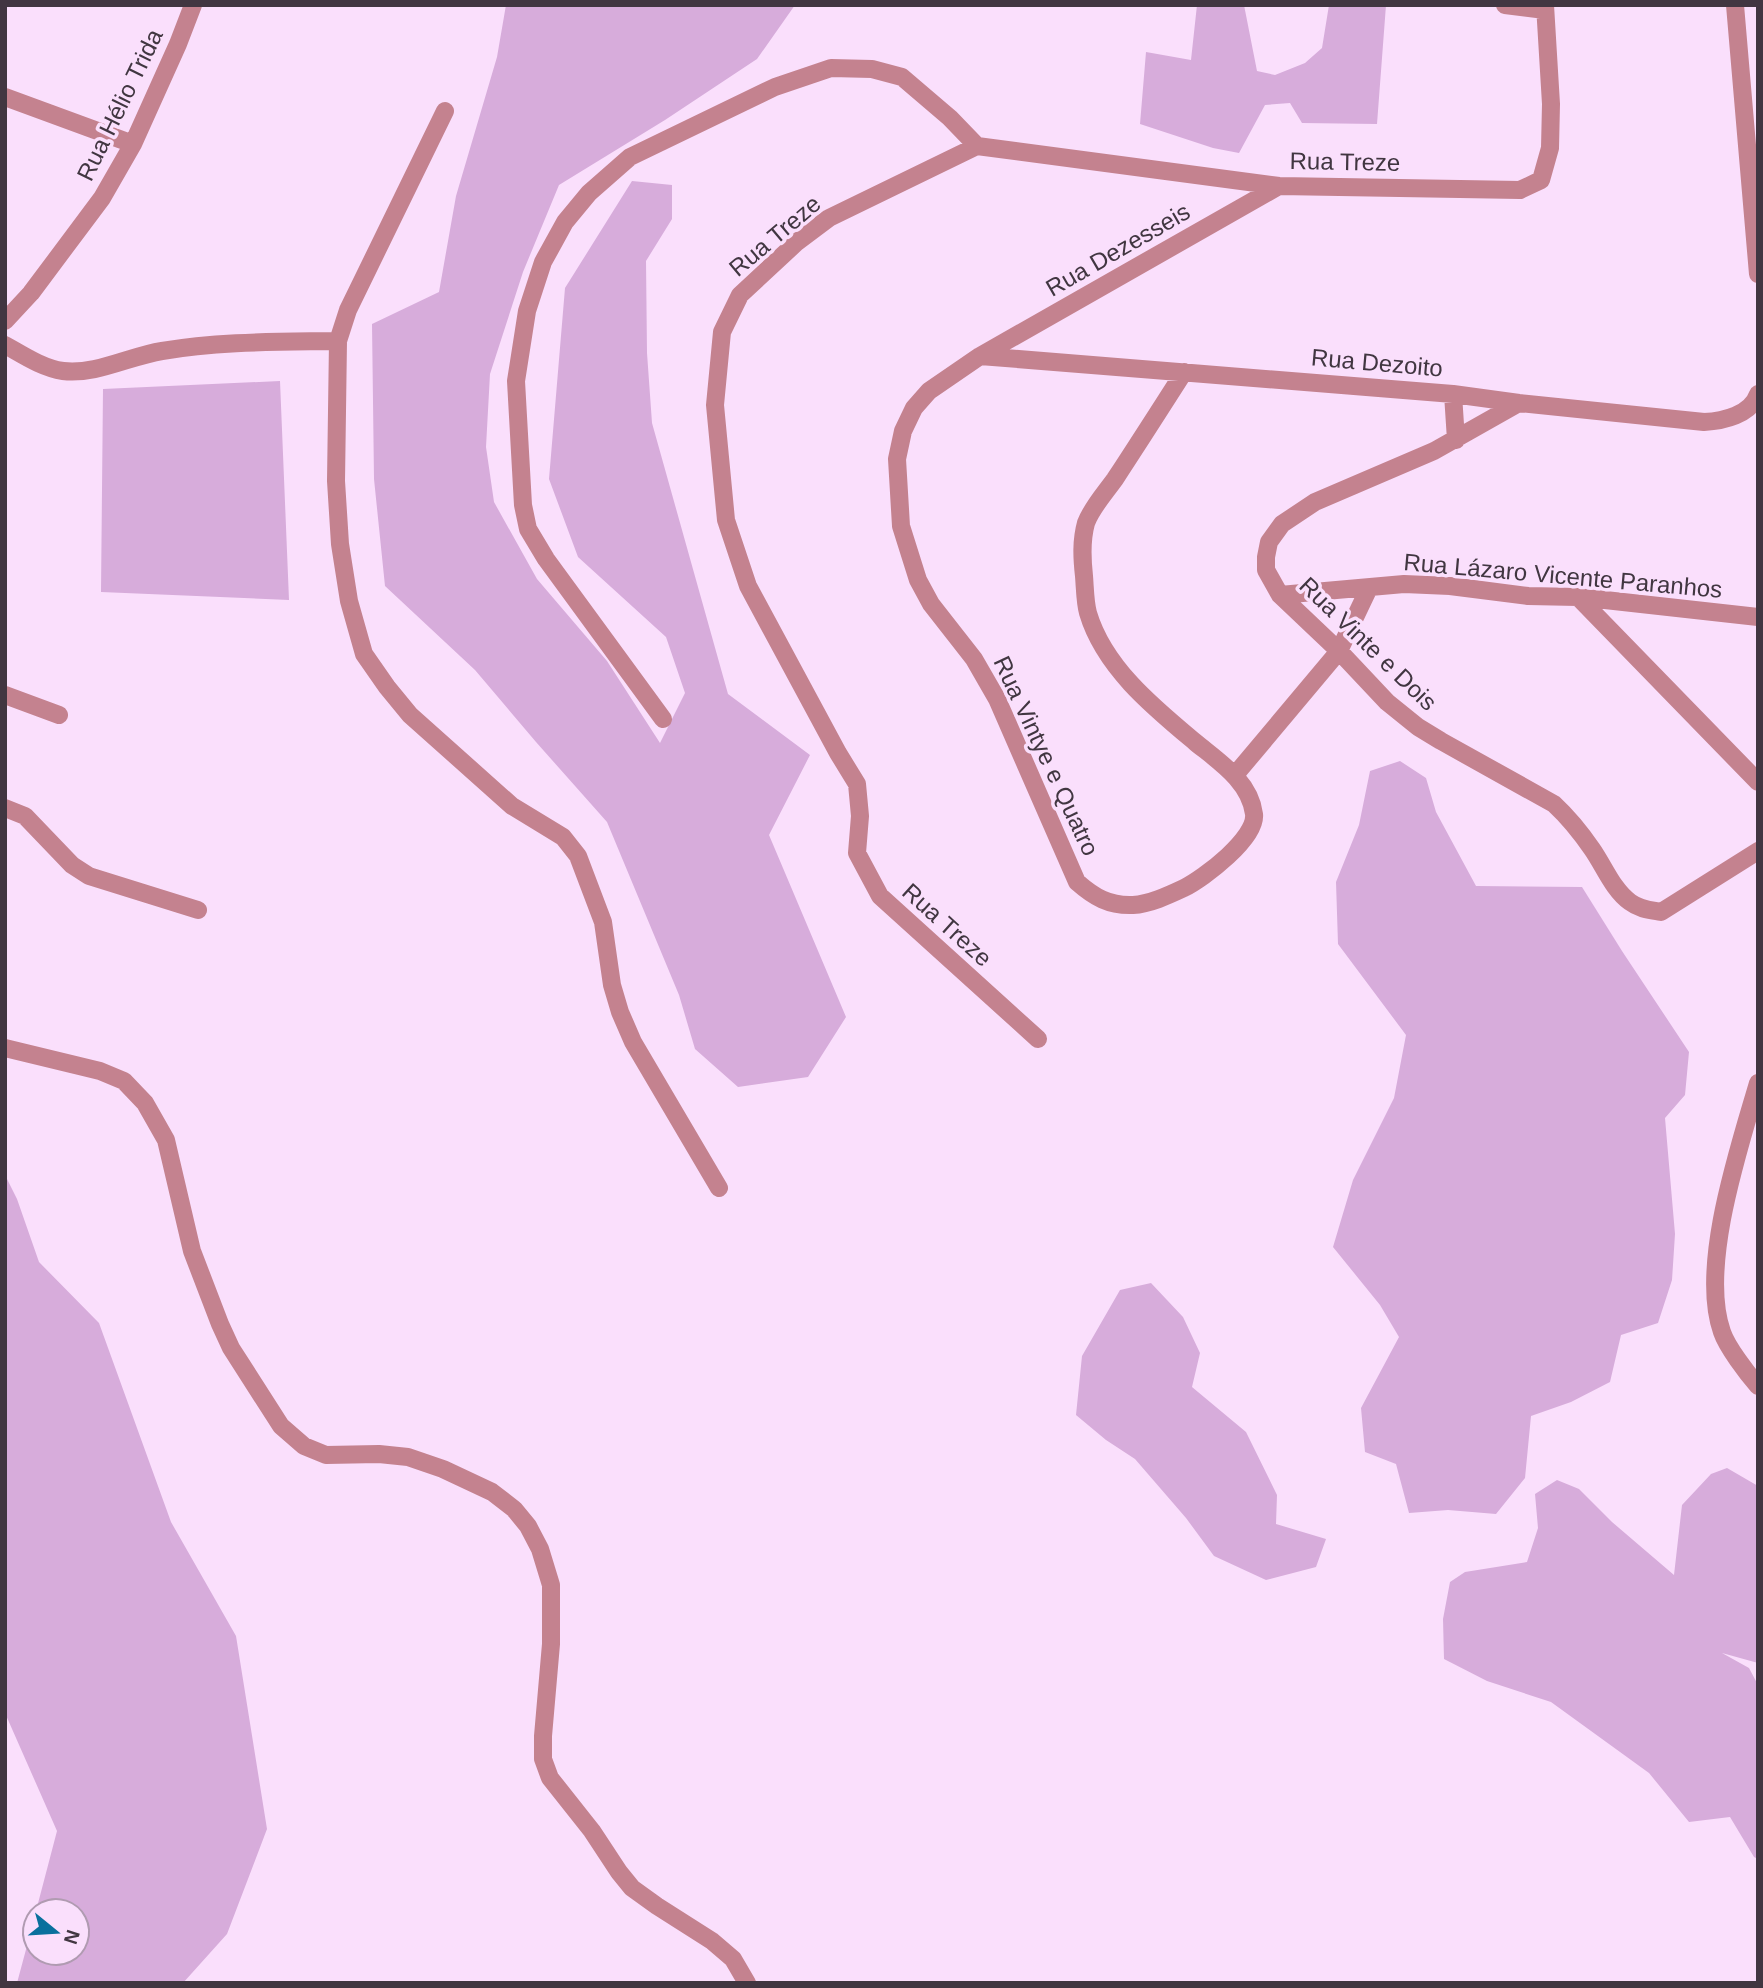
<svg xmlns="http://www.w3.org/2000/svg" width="1763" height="1988" font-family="Helvetica,sans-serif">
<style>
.green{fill:#d7acdb}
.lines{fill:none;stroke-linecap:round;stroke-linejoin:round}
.minor{stroke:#c4828f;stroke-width:18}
.labels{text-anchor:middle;stroke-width:7;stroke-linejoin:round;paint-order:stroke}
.street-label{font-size:24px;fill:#413641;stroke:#fadffc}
</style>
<rect width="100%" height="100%" fill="#fadffc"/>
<path class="green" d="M506,5H795L757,59L665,120L559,185L523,272L490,374L486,447L494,502L537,579L607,661L660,743L685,693L666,637L578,557L549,479L565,288L632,181L672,185V219L646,261L647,353L652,423L728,694L810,755L769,835L846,1017L808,1077L738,1087L695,1049L679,995L607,822L536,742L475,670L385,586L374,479L372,324L439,292L456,196L497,57Z
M1197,5H1244L1257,71L1275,75L1305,63L1322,48L1329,5H1386L1377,124L1302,123L1290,103L1265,105L1239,153L1213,148L1140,124L1146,52L1191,60Z
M280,381L289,600L101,592L103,389Z
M1400,761L1426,778L1436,812L1476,886L1582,887L1622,951L1689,1052L1685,1095L1665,1118L1675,1234L1672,1280L1658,1323L1621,1335L1610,1382L1571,1402L1531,1416L1525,1478L1496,1514L1448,1510L1409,1513L1396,1464L1365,1452L1361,1408L1399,1337L1380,1305L1333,1247L1353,1180L1394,1098L1406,1035L1338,944L1336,882L1359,825L1370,771Z
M5,1175L17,1199L39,1262L99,1323L171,1522L236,1636L267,1829L227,1934L183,1983H17L35,1916V1953H77V1911H36L57,1831L5,1713Z
M1151,1283L1183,1317L1200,1353L1192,1387L1246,1432L1277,1495L1276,1524L1326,1539L1316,1567L1266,1580L1214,1556L1186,1518L1135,1459L1106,1440L1076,1415L1082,1356L1120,1290Z
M1727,1468L1758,1486V1663L1722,1653L1749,1668L1758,1685V1859L1754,1857L1730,1817L1689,1822L1649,1773L1551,1702L1487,1681L1444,1659L1443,1619L1450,1582L1465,1572L1527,1562L1538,1528L1535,1494L1557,1480L1579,1489L1612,1522L1674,1575L1682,1505L1711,1474Z"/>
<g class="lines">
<path class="minor" d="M1505,5L1545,10
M1735,5L1758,274
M5,97L133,144
M445,111L348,310L338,341L336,481L340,544L349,601L364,654L387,687L410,715L512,806L563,837L578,856L603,922L612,985L620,1012L633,1042L719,1188
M5,321L31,293L102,198L133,144L178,44L193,5
M5,345C23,355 42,368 63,371C96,375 130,356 162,351C220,341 279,342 338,341
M980,356L1453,394L1519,403L1704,422C1723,421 1751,415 1758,394
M1184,372C1161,408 1138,444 1115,479C1105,493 1092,507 1086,523C1081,541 1082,558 1084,576C1085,588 1085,602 1088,613C1104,667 1153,707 1195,742C1218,761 1250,781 1254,814C1257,838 1204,878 1184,888C1169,895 1150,904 1133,905C1109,906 1094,897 1077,882L997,699L974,659L931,604L918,580L901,526L897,459L903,431L914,408L929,391L980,356L1279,186
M1453,394L1456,440
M1519,403L1434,451L1315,502L1282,524L1269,542L1266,557V570L1280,595L1339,651L1387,702L1418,727L1441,741L1554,804C1568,817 1581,833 1592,849C1604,866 1613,890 1630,902C1639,909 1650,910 1661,912L1758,851
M1280,595L1404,584L1450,586L1528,596L1578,597L1758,617
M1578,597L1758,782
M5,695L59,715
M663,719L546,559L528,529L523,505L516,381L527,311L543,262L565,222L589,193L630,157L775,87L831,68L872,69L902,77L950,118L977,146
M1235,775L1339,651L1369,588
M5,808L25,816L72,865L89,876L198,910
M1038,1039L880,896L857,853L860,816L857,784L838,753L748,586L726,520L715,405L722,332L740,295L797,242L829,218L977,146L1279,186L1520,190L1541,180L1550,148L1551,104L1545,5
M5,1048L100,1071L124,1081L145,1103L166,1140L192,1251L220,1324L231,1348L281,1426L304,1446L326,1455L379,1454L408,1457L443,1469L492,1492L514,1509L528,1526L540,1549L551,1585V1644L543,1736V1759L550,1778L592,1831L619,1872L632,1888L657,1906L712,1941L733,1959L747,1983
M1758,1083C1739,1148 1699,1267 1722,1332C1727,1347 1747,1373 1758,1386"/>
</g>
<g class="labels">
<g class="street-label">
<text transform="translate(120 105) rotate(-64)" y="8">Rua Hélio Trida</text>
<text transform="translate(1345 162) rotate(1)" y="8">Rua Treze</text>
<text transform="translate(775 236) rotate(-40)" y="8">Rua Treze</text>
<text transform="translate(1118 250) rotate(-30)" y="8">Rua Dezesseis</text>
<text transform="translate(1377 363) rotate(5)" y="8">Rua Dezoito</text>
<text transform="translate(1563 576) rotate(5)" y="8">Rua Lázaro Vicente Paranhos</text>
<text transform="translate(1368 644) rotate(44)" y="8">Rua Vinte e Dois</text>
<text transform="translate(1046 756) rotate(65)" y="8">Rua Vintye e Quatro</text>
<text transform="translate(947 925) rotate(42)" y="8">Rua Treze</text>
</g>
</g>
<rect width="1763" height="1988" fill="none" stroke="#413641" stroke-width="14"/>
<g transform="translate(56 1932) rotate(108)"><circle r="33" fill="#fadffc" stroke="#b09bb1" stroke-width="2"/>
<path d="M0-5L12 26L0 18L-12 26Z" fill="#09709d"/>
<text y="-10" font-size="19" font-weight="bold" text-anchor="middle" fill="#413641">N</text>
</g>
</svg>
